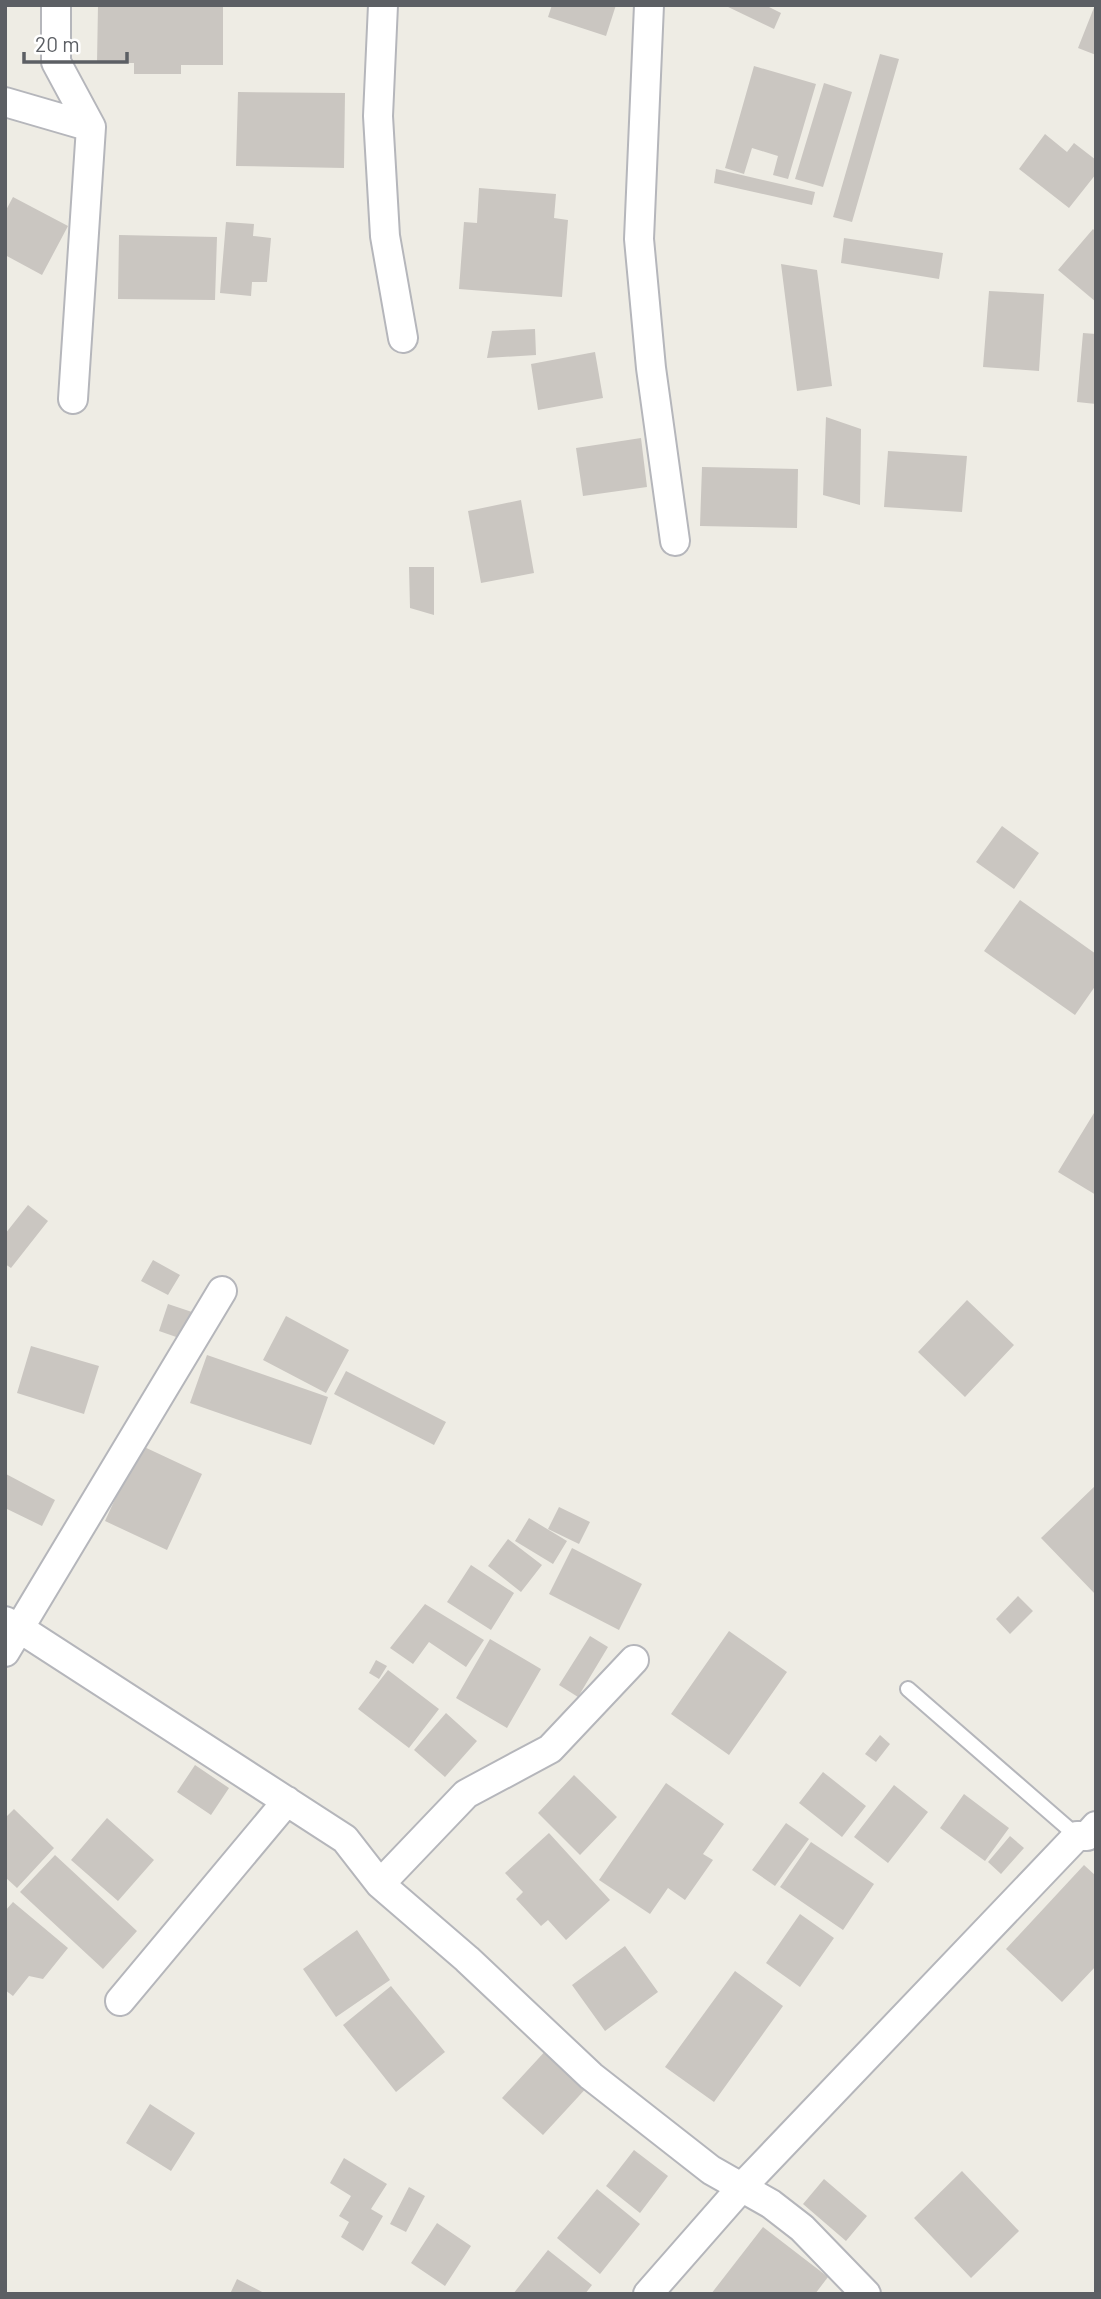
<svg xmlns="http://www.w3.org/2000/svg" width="1101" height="2299" font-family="Barlow,sans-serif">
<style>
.building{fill:#cac6c1}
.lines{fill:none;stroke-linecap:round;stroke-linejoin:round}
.lane-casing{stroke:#b5b6bb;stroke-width:18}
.street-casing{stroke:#b5b6bb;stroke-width:32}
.lane{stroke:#fff;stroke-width:14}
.street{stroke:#fff;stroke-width:28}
</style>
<rect width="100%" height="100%" fill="#eeece4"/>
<path class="building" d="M98,5H223V65H181V74H134V63H97Z
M552,5H616L606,36L548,17Z
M724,5H765L781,13L774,29Z
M1095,5H1096V55L1078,48Z
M880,54L899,59L852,222L833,217Z
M754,66L816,84L788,179L773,175L778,156L752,148L744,174L725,168Z
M824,83L852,92L823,187L795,179Z
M238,92L345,93L344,168L236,166Z
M1045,134L1067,152L1074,143L1096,160V174L1069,208L1019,169Z
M716,169L815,192L812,205L714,183Z
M479,188L556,194L554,218L568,220L562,297L459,289L464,222L477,223Z
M13,197L68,226L42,275L5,255V212Z
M226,222L254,224L253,236L271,238L267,282H252L251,296L220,293Z
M1093,229L1096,232V302L1058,270Z
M119,235L217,237L215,300L118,299Z
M844,238L943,253L939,279L841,263Z
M781,264L817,270L832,386L797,391Z
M989,291L1044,294L1039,371L983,367Z
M535,329L536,355L487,358L492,331Z
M1083,333L1096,334V404L1077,402Z
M595,352L603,398L538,410L531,364Z
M826,417L861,429L860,505L823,495Z
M641,438L647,487L583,496L576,448Z
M888,451L967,456L962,512L884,507Z
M702,467L798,469L797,528L700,526Z
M521,500L534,573L481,583L468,511Z
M409,567H434V615L410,608Z
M1002,826L1039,853L1014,889L976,862Z
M1020,900L1096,954V985L1075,1015L984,951Z
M1094,1113L1096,1114V1195L1058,1172Z
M28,1205L48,1221L11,1268L5,1264V1234Z
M153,1260L180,1275L168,1295L141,1281Z
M967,1300L1014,1345L965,1397L918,1352Z
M168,1304L192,1312L182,1339L159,1331Z
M286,1316L349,1350L326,1393L263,1360Z
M31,1346L99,1366L84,1414L17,1393Z
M207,1355L328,1397L311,1445L190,1403Z
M346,1371L446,1422L434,1445L334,1394Z
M140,1445L202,1474L167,1550L105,1521Z
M6,1474L55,1500L42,1526L5,1508Z
M1096,1485V1595L1041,1538Z
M559,1507L590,1522L579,1544L548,1529Z
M529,1518L567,1541L553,1564L515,1541Z
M508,1539L542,1565L521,1592L488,1566Z
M572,1548L642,1584L619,1630L549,1594Z
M471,1565L514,1593L491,1630L447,1602Z
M1018,1596L1033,1611L1010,1634L996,1619Z
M425,1604L484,1640L466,1667L429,1642L413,1664L390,1648Z
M729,1631L787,1672L729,1755L671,1714Z
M590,1636L608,1647L578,1697L559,1685Z
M490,1639L541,1669L507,1728L456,1698Z
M376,1660L387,1666L379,1679L369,1673Z
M388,1670L439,1709L409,1748L358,1709Z
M446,1713L477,1741L445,1777L414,1750Z
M880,1735L890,1744L876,1762L865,1754Z
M195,1765L229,1788L211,1815L177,1792Z
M823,1772L866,1806L842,1837L799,1803Z
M574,1775L617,1817L580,1855L538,1813Z
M666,1783L724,1824L703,1854L713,1860L685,1900L668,1888L650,1914L599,1880Z
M894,1785L928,1812L888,1863L854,1837Z
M964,1794L1009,1828L985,1861L940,1828Z
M14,1809L54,1848L17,1888L5,1877V1818Z
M107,1818L154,1860L118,1901L71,1860Z
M786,1823L809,1839L775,1886L752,1870Z
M549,1833L610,1900L566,1940L548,1920L541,1926L516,1899L523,1892L505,1873Z
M1010,1836L1024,1848L1001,1874L988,1862Z
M811,1842L874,1884L843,1930L780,1887Z
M55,1855L137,1931L103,1969L20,1892Z
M1084,1865L1096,1876V1966L1062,2002L1006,1949Z
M13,1902L68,1948L43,1979L29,1976L13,1996L5,1990V1911Z
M800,1914L834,1938L800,1987L766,1963Z
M357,1930L390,1980L336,2017L303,1969Z
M625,1946L658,1992L605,2031L572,1985Z
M735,1971L783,2006L714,2102L665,2067Z
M391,1986L445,2052L396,2092L343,2025Z
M549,2047L590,2084L543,2135L502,2098Z
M150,2104L195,2133L171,2171L126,2143Z
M634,2150L668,2176L640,2213L606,2186Z
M344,2158L387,2184L371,2209L383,2216L363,2251L341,2237L349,2222L339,2216L351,2196L330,2183Z
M962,2171L1019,2231L971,2278L914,2218Z
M824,2179L867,2216L846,2241L803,2204Z
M409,2187L425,2196L406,2232L390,2224Z
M597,2189L640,2224L600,2274L557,2238Z
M437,2223L471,2246L445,2286L411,2263Z
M763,2227L828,2277L815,2294H711Z
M548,2250L592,2285L585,2294H513Z
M237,2279L266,2294H230Z"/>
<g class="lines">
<g class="lane-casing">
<path id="lane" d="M908,1689L1077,1836"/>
</g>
<g class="street-casing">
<path id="street" d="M56,5V62L91,127L73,399
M383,5L378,116L385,236L403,338
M649,5L639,239L651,368L675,541
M5,102L91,127
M5,1621L19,1628L345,1839L380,1884L467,1959L591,2076L711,2170L771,2204L802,2228L866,2294
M5,1652L222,1291
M380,1884L466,1794L550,1749L634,1660
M120,2001L287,1801
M648,2294L741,2188L1077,1836H1087L1096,1826"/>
</g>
<use href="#lane" class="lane"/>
<use href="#street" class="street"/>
</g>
<rect width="1101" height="2299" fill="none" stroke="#5c5f64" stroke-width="14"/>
<path d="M24 52v10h103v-10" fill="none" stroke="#5c5f64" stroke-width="3.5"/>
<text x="35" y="52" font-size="21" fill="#5c5f64" stroke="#ffffff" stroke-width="5" paint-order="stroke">20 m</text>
</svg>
